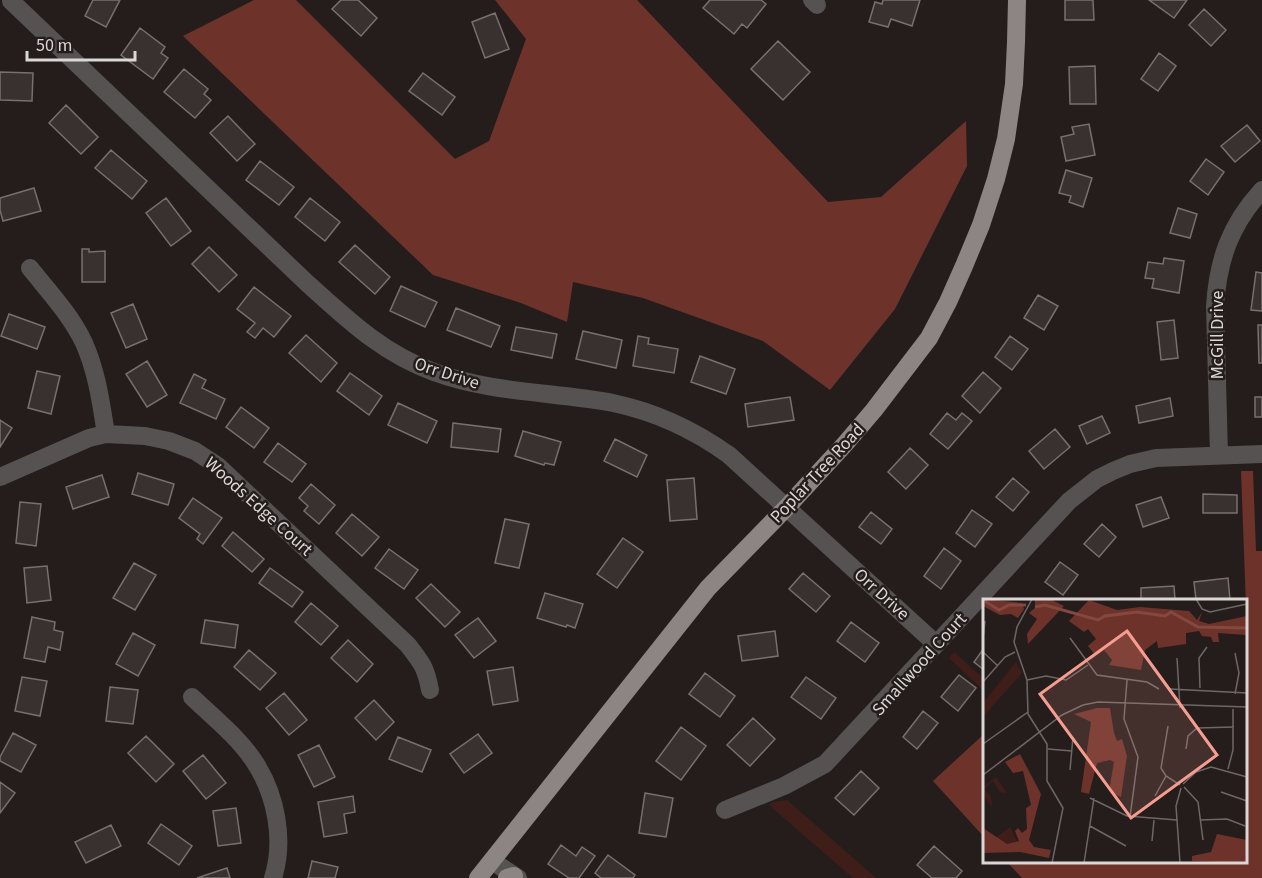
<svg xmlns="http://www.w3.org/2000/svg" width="1262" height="878" font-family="'Source Sans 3',sans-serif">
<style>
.green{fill:#3f1e1a}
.forest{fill:#6d332b}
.building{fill:#393130;stroke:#786f6e;stroke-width:1.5}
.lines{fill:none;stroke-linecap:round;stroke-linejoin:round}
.minor{stroke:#565251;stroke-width:18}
.major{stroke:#8d8584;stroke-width:18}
.labels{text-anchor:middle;stroke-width:5;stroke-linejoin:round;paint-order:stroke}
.street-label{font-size:18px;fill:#dcd7d7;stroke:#241d1c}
.inset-river{fill:none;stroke:#85483f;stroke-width:3}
.inset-road{fill:none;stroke:#6e6767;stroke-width:1.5}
.view{fill:#f59d90;fill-opacity:0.15;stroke:#f59d90;stroke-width:3}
.inset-edge{fill:none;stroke:#dcd7d7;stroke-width:3}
</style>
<rect width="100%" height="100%" fill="#241d1c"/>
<path class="green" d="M954,652L984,679V691L949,658Z
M787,800L876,878H853L769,805L773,802Z"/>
<path class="forest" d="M254,0H296L455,159L489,141L526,39L495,0H637L828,202L881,197L966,121L967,166L895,309L830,390L763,341L643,298L573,282L567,322L521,303L433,275L183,36Z
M1241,471H1253L1256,551H1262V878H1022L1007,862H1246V634L1247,633Z
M984,734V837L933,781Z"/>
<path class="building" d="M93,0H120L106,27L85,16Z
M341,0H358L377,18L361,36L332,9Z
M710,0H761L766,4L747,28L742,24L734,34L703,8Z
M883,0H920L912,26L891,19L888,27L869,22L875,2L882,4Z
M1065,0H1093L1094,20H1065Z
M1149,0H1187L1174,18Z
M1204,9L1226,30L1211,46L1189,25Z
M495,13L509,49L485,58L472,22Z
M140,28L165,47L161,53L168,58L153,79L121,55Z
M778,41L810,72L783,100L751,69Z
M1159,53L1176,66L1158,91L1141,79Z
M1095,66L1096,104H1070L1069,67Z
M184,69L208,89L204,94L211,100L195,118L164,92Z
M0,72L33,73L32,101L0,100Z
M423,73L455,97L442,115L409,91Z
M66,105L98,137L81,154L49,123Z
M228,116L255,144L237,161L210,133Z
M1089,124L1095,155L1066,161L1061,137L1074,134L1072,127Z
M1247,125L1260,141L1235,162L1221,146Z
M111,150L147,181L132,199L95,168Z
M1206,159L1224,172L1208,195L1190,181Z
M260,161L294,187L279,205L246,180Z
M1066,170L1092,178L1083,207L1069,202L1071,196L1059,193Z
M34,188L41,211L3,221L0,210V198Z
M166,198L191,231L171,246L146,213Z
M310,198L340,222L325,241L295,217Z
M1178,208L1197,214L1190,238L1170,233Z
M355,245L390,277L375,294L339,262Z
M209,247L237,275L219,292L192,264Z
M82,249H89V252L105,251V282H82Z
M1164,258L1184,261L1179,293L1152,288L1154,279L1145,278L1148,262L1163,264Z
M1256,272L1262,273V311L1251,310Z
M401,286L437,302L425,327L390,311Z
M254,287L291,316L274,337L263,328L255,338L247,332L255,323L237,309Z
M1038,295L1058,306L1044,330L1024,318Z
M133,304L147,339L126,348L111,313Z
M456,308L500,326L491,347L447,330Z
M9,314L45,327L37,349L1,336Z
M1174,320L1178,358L1161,360L1157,322Z
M1258,325H1262V363H1259Z
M516,327L557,334L552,358L511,350Z
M583,331L622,340L616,368L576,359Z
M306,335L337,363L321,382L289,353Z
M638,336L649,338L648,344L678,349L674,373L633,366Z
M1010,336L1028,349L1012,370L995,357Z
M700,356L735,369L726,394L691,382Z
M147,361L167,395L147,407L126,374Z
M37,371L60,376L51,414L28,408Z
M983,372L1001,388L980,413L962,396Z
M350,373L382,396L369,415L337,391Z
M194,374L206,380L202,388L225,399L216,419L180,403Z
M790,397L794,420L748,427L745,404Z
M1255,397H1262V417H1255Z
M1170,398L1173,416L1139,423L1136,406Z
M398,403L437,421L427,443L388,425Z
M241,407L269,428L254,448L226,427Z
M947,413L956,420L962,413L972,421L948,449L930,434Z
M1102,416L1110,433L1087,444L1079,426Z
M0,420L12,428L0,447Z
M453,423L501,429L498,452L451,447Z
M1055,429L1070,447L1044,469L1029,451Z
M523,431L561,442L554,465L545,463L544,465L515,456Z
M615,439L647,455L637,477L604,461Z
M278,443L306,464L292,482L264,462Z
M910,448L928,465L906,489L888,472Z
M138,473L174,484L168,505L132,494Z
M102,475L109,497L73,509L66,487Z
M694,478L697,519L670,521L667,480Z
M1013,478L1029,492L1013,511L996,497Z
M311,484L335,505L319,524L304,511L308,506L299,498Z
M1203,494L1237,495V513H1203Z
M1161,497L1169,518L1143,527L1136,505Z
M193,498L222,518L203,544L197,539L200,534L179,518Z
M20,502L41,504L36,546L16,543Z
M972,510L992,524L975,547L956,533Z
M871,512L892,529L881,544L859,527Z
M352,514L379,537L362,556L336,533Z
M505,519L529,524L519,568L495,563Z
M1102,524L1116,537L1099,557L1084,544Z
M233,532L264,559L252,572L222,546Z
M623,538L643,552L617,588L597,574Z
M944,548L961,561L941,589L924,576Z
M389,549L418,570L404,589L375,568Z
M1060,562L1078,575L1063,595L1045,582Z
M134,563L156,575L135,610L113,598Z
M47,566L51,600L27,603L24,568Z
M270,568L303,592L292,607L259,583Z
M803,573L830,596L816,612L789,589Z
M1228,578L1230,600H1196L1194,582Z
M431,584L460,612L445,627L416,598Z
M1174,586L1175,600H1141V588Z
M545,593L583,604L575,628L567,625L566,627L537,618Z
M311,603L338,626L321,645L295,622Z
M32,617L55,622L54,630L63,632L60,650L48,647L45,662L24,658Z
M478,618L496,641L474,658L455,635Z
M205,620L238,625L235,648L201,643Z
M851,622L879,643L865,662L837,641Z
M775,631L778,656L742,661L738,636Z
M133,633L155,645L138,676L116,664Z
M348,640L373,664L357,682L331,658Z
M984,648V670L974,662Z
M249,650L276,673L260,690L234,667Z
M513,667L518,701L493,705L487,671Z
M705,673L735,696L720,717L689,694Z
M959,675L976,688L958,711L941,697Z
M22,677L47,681L40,716L15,711Z
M806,677L836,698L821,719L791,697Z
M110,687L138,690L133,724L106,721Z
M284,693L307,720L289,735L266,708Z
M374,700L394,722L376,740L355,718Z
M923,711L938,723L917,749L903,737Z
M753,718L775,739L750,766L727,745Z
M681,727L706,746L681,780L656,761Z
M13,733L36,745L21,772L0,761V757Z
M478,734L492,753L464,773L450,754Z
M146,736L174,764L156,782L128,753Z
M398,737L431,750L422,772L389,759Z
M319,745L335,777L314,787L298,755Z
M203,755L226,783L206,799L183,771Z
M861,771L879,788L854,815L835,798Z
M0,782L15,793L0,813Z
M645,793L673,798L666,837L639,833Z
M353,796L355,812L344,814L347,833L324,837L318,802Z
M236,808L241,843L218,846L213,811Z
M161,824L192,846L179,865L148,843Z
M111,825L121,846L86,863L75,842Z
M561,845L576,856L582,847L595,856L579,878H569L548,864Z
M934,846L962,871L956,878H932L917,865Z
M608,855L635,875L633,878H601L595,873Z
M312,861L338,867L335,878H308Z
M227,868L230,878H197Z"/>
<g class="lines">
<path class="minor" d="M812,0L817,5
M11,1L308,284C347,319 383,354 434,372C491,393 554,392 613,403C656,412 694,430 729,455L936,644
M30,268C49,292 71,315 84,343C97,372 101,403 106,434
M1219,455L1215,306C1218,260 1230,225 1262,190
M0,477L89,438L106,434L145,436L169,441L195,451L218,466L408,645C422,663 426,668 430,690
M192,697C213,717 238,737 254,761C276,794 285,840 273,878
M725,810L784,786L825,764L1069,501L1097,479L1113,471L1130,464L1156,458L1262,454
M492,861L518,878"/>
<path class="major" d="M478,878L708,588L787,507L845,444L874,410L929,338L948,302L964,266L981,225L996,179L1006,139L1014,84L1016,42L1017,0
M507,878L514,876"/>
</g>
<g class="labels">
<g class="street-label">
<text transform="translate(1217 335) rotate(-90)" y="6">McGill Drive</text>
<text transform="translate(447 373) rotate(18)" y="6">Orr Drive</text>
<text transform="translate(817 473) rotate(-47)" y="6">Poplar Tree Road</text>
<text transform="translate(259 506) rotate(42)" y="6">Woods Edge Court</text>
<text transform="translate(882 594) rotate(42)" y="6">Orr Drive</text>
<text transform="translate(919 664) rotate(-48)" y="6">Smallwood Court</text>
</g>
</g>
<g transform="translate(983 599)">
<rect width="264" height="264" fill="#241d1c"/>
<path d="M33,63L39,74L0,118V104ZM13,178L24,194L17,193L10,182L1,190L8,197L9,208L0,196V188ZM27,228L34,242L24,245L12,239Z" fill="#3f1e1a"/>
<path d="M0,0L39,4L41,10L35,19L28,15L17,16L0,7ZM52,0H67L81,7L45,45L44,35L54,20L46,14L52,9ZM106,1L134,11L157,8L206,12L214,21L219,13L216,22L226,25L264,17V36L235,34L236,43H230L228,38L219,37L216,32L203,34V45L175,49L174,42L162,51L158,71L126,66L129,61L121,51L105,63L112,56L105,47L113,40L105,30L101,33L86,22ZM114,109H127L131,134L134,142L139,140L144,157L138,198L126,192L131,163L127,161L114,164L106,195L98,193L108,123L91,115ZM37,155L58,195L46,241L51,248L68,251L66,259L37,253L0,254V229L24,245L36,242L32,232L35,229L39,234L44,230L43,209L48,206L40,172L30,174L22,163ZM234,235L264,241V264L209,262V257L228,253Z" fill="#6d332b"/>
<path class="inset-river" d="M0,1L16,11L26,6H43M52,8L62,6L115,21L122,17L154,13L182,17L188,13L215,28L264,29"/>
<path class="inset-road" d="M49,0L34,28L31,43L44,81L45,115L64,145V182L80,209L69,264M213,0L219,10L227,13L264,5M87,39L114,76L164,83L176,90M0,40L2,22M0,53L15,67M252,54L256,74L252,95M194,59L197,109M44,81L63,77L83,81L105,66M144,81L141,120L155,158L147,218M0,83L22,58L32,53M217,89L216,59L224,48M187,90L264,94M185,127L178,169L183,177L197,186M0,145L45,113M65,150L89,152M203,150L205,137L214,129L251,128M245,170L250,151V110M87,171L90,138M0,176L79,116L100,106L115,103L264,108M200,185L213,173L228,168L264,178M201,188L215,203L220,241M238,193L264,202M172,197L183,177M107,199L144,217L194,221M217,221L244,220L262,227M107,227L143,247M169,242L171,221M101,264L111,199M197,264L193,207L198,189"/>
<path class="view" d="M144,32L234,156L148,219L57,95Z"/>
<rect width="264" height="264" class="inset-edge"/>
</g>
<path d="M27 51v9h108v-9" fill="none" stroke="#dcd7d7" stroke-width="3"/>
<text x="36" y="51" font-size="18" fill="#dcd7d7" stroke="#241d1c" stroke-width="4.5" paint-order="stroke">50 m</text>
</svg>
